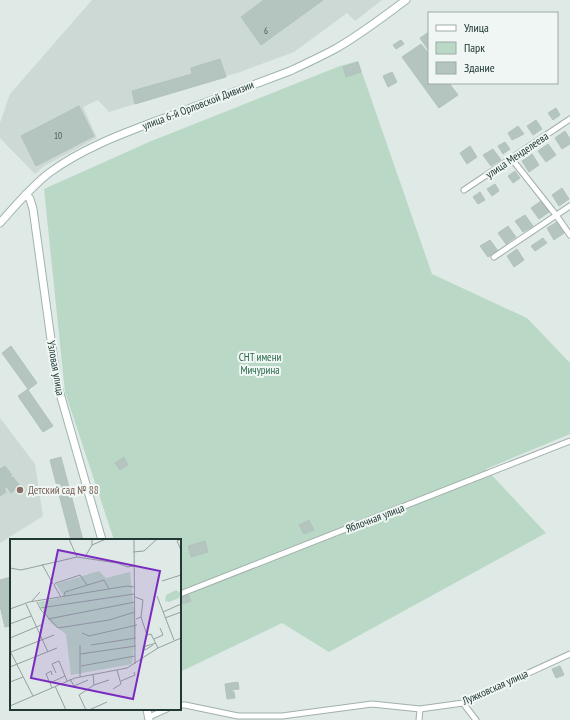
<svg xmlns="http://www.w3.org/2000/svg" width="570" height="720" font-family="'PT Sans Narrow',sans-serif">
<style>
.built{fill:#cdd9d5}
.green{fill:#b9d9c6}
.building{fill:#b4c4bf;stroke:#b2c2be}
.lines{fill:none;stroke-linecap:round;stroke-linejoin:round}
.street-casing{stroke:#a2b0ad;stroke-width:7}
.secondary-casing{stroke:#9fb4af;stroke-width:9}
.street{stroke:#fff;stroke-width:5}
.secondary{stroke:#fff;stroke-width:7}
.education-dot{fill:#8d6e63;stroke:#eff6f3;stroke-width:1.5}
.labels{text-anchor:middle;stroke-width:4;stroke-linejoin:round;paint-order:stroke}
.number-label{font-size:9px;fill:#465b58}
.street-label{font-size:11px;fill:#213835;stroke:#eff6f3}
.park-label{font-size:11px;fill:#2e6c4e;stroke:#eff6f3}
.education-label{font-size:11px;fill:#785e54;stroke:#eff6f3;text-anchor:start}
.inset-road{fill:none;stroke:#93a29f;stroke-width:1}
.view{fill:#7b2cbf;fill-opacity:0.15;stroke:#7b2cbf;stroke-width:2}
.inset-edge{fill:none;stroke:#213835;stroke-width:2}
</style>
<rect width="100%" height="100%" fill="#dfe9e6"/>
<path class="built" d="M92,0H382L355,21L347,13L294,52L240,72L109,112L98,100L83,107L97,138L44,166L35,174L0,138V123L10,94Z
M0,418L35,464L43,516L0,543Z"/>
<path class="green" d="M358,61L432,274L527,318L570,363V434L486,469L546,533L329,652L282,623L180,672V540H114L65,392L44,189L149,142L340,66Z"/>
<path class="building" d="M264,0H323L261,45L241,17Z
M429,32V51L420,38Z
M401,40L404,44L396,49L393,45Z
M421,44L429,54V83H449L458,95L439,108L402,57Z
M220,59L226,77L135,104L132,91L192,74L191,68Z
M358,62L361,72L346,77L343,67Z
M392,72L397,82L388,87L383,76Z
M79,106L94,136L36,166L21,136Z
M556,108L560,115L553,120L548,113Z
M536,120L542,129L533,135L527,126Z
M518,126L524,134L512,140L508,133Z
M565,131L570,139V144L562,149L555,138Z
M505,142L510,149L503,154L498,146Z
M548,144L556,155L546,162L538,151Z
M470,146L477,157L467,164L460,153Z
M493,149L501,160L491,166L483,155Z
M532,154L539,165L529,172L522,161Z
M515,171L520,178L513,183L508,176Z
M495,184L499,191L492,196L487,189Z
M562,188L569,199L559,206L552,195Z
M480,192L485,200L478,204L473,197Z
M541,201L549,212L539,219L531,208Z
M525,215L533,226L523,232L515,221Z
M557,222L564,233L554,240L547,228Z
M508,226L516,237L506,244L498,233Z
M543,238L547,243L535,251L531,246Z
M490,240L498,251L488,257L480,246Z
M517,249L524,260L514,267L507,256Z
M11,346L37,383L28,390L53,426L43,432L18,396L28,389L2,353Z
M61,457L83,540H71L50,460Z
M124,457L128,465L120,470L115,463Z
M5,466L12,475L10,477L11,478L13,477L20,486L11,493L7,487L4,489L6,492L0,496V469Z
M309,520L314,530L304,534L299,525Z
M205,541L208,552L191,557L188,546Z
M11,577V626L5,627L0,606V580Z
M188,594L191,601L183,604L180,598Z
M560,666L564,675L556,678L552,669Z
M238,682L239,689L232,690L233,692H234L235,698L227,699L225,684Z"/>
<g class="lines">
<g class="street-casing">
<path id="street" d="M511,158L556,215L570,235
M464,190L570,119
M494,257L570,206
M180,594L570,441
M463,703L476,720
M180,705H185L238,716H282L372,704L420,709L463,703L570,654
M149,717L167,709
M419,720L420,709"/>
</g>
<g class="secondary-casing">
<path id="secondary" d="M26,194L30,199L33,209L57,383L102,540
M0,223C16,205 31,187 49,173C84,147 127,132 167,117C208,102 249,86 290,71C305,64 320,57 335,49C360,35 383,17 406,0
M147,709L149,720"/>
</g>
<use href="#street" class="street"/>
<use href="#secondary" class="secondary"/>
</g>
<circle class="education-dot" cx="20" cy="490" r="4"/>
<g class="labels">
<g class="number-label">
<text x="266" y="34">6</text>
<text x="58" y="139">10</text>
</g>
<g class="street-label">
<text transform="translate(198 105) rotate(-21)" y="4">улица 6-й Орловской Дивизии</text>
<text transform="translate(517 155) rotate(-34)" y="4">улица Менделеева</text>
<text transform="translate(56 368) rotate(80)" y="4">Узловая улица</text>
<text transform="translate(375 518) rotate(-21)" y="4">Яблочная улица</text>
<text transform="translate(495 687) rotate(-24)" y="4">Лужковская улица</text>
</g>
<g class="park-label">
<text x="260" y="361">СНТ имени<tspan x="260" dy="13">Мичурина</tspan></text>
</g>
<g class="education-label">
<text x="28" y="494">Детский сад № 88</text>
</g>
</g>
<g transform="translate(10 539)">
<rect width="171" height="171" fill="#dfe9e6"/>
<path d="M89,32L96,39L120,33L126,88L122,125L61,136L56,95L41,84L28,63L54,58L46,45ZM166,51L171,54L169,59L159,63L155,62L156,56Z" fill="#b9d9c6"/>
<path class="inset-road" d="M59,0L67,18M124,0L125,125M171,0L167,2L171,11M82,6L96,0M123,13L134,12L147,0M75,18L82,6V0M32,25L43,45M0,29L11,31L67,18L107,24L118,28L123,27M152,42L171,36M54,57L55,53L94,41L99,50M147,57L164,101M51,58L44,46L46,44L70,36L77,46M125,58L133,61L131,78M21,63L30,53M27,63L31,71L48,89L99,81L125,73M16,65L38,113M30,69L124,55M0,70L19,63L117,47L124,48M153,73L171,65M155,79L171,73M38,80L125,63M126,80L131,78L137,96L141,95L148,109M0,85L21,77M72,94L79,97L127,86M0,99L31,86M144,100L153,96L150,89M81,106L126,99M143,106L135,111L133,108L146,104M0,112L23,157M1,113L44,96M70,115L126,107M71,127L125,117M0,128L47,109M46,134L42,125L49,122L57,142M83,135L84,146L99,141M70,138V106M60,140L64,147L78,141M111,142L125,136L124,133M0,143L13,138M40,144L55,137M45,147L56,171M42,149L36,135L41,132L42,136M103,150L111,145L107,131M0,167L65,139L117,129L148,109L171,99M76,171L69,156L84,146M79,171L97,163"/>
<path class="view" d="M48,11L150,32L123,160L21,139Z"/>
<rect width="171" height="171" class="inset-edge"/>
</g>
<rect x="428" y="12" width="130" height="72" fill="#eff6f3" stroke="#9daaa7"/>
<rect x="436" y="25" width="20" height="6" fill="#ffffff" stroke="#9daaa7"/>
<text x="464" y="32" font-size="12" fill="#213835">Улица</text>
<rect x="436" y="42" width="20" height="12" fill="#b9d9c6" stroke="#9daaa7"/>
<text x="464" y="52" font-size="12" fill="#213835">Парк</text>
<rect x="436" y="62" width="20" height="12" fill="#b4c4bf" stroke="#9daaa7"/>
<text x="464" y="72" font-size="12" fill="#213835">Здание</text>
</svg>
